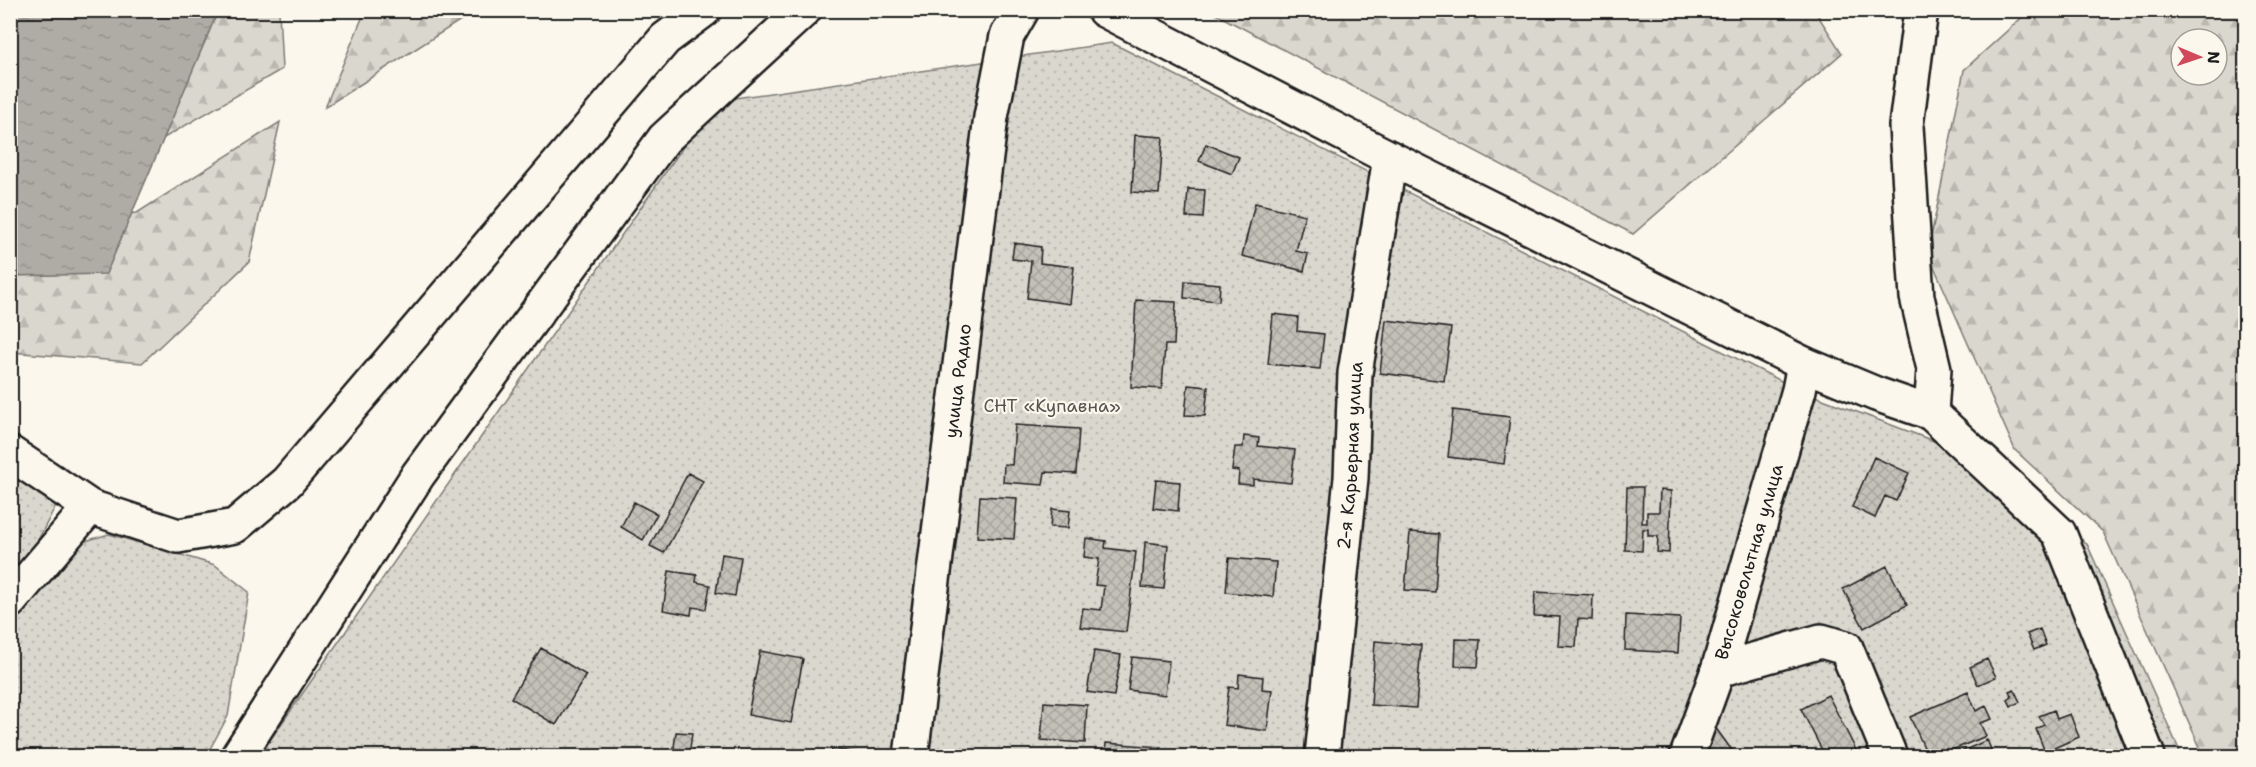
<svg xmlns="http://www.w3.org/2000/svg" width="2256" height="767" font-family="'Shantell Sans',sans-serif">
<style>
.green{fill:url(#green-dots);stroke:#7b7a75;stroke-width:1.5}
.forest{fill:url(#forest-firs);stroke:#7b7a75;stroke-width:1.5;fill-rule:evenodd}
.water{fill:url(#water-ripples);stroke:#74726e;stroke-width:1.5}
.building{fill:url(#building-cross-hatch);stroke:#1c1c1c;stroke-width:1.5}
.lines{fill:none;stroke-linecap:round;stroke-linejoin:round}
.minor-casing{stroke:#1c1c1c;stroke-width:38}
.minor{stroke:#fbf7ec;stroke-width:33}
.labels{text-anchor:middle;stroke-width:4.5;stroke-linejoin:round;paint-order:stroke}
.street-label{font-size:18px;fill:#1c1c1c;stroke:#fbf7ec}
.park-label{font-size:18px;fill:#555451;stroke:#fbf7ec}
</style>
<defs>
<pattern id="green-dots" width="8" height="8" patternUnits="userSpaceOnUse" patternTransform="scale(1.5)"><rect width="8" height="8" fill="#dad7ce"/><path d="M2 2h.1M6 6h.1" fill="none" stroke="#bab8b0" stroke-width="1.8" stroke-linecap="round"/></pattern>
<pattern id="forest-firs" width="22" height="20" patternUnits="userSpaceOnUse" patternTransform="scale(1.5)"><rect width="22" height="20" fill="#dad7ce"/><path d="M5 1l3.5 6h-7zM16 11l3.5 6h-7z" fill="#bab8b0"/></pattern>
<pattern id="water-ripples" width="26" height="14" patternUnits="userSpaceOnUse" patternTransform="scale(1.5)"><rect width="26" height="14" fill="#afaca5"/><path d="M2 4q2-2 4 0t4 0M15 11q2-2 4 0t4 0" fill="none" stroke="#96938d"/></pattern>
<pattern id="building-cross-hatch" width="8" height="8" patternUnits="userSpaceOnUse" patternTransform="scale(1.5)"><rect width="8" height="8" fill="#c3c0b8"/><path d="M0 0l8 8M0 8l8-8" fill="none" stroke="#a7a49e"/></pattern>
</defs>
<rect width="100%" height="100%" fill="#fbf7ec"/>
<filter id="ink" filterUnits="userSpaceOnUse"><feTurbulence type="fractalNoise" baseFrequency=".0167" numOctaves="2"/><feDisplacementMap in="SourceGraphic" scale="12" xChannelSelector="R" yChannelSelector="G"/><feConvolveMatrix kernelMatrix="1 2 1 2 8 2 1 2 1" color-interpolation-filters="sRGB"/></filter>
<g filter="url(#ink)">
<path class="green" d="M1112,43L1799,390L2005,468L2087,544L2182,756H259L715,101Z
M10,475L56,505L17,581L10,585Z
M109,534L215,565L249,592L228,716L206,756H11V618L72,545Z"/>
<path class="forest" d="M162,11H279L282,69L123,162Z
M365,11V10L475,11L325,107Z
M1210,11H1815L1842,53L1633,234Z
M2029,11H2245V756H2204L2103,532L2015,450L1928,253L1964,70ZM2181,39H2217V75H2181Z
M280,122L249,262L142,363L11,352L10,213L20,221L137,213Z"/>
<path class="water" d="M10,11H218L106,274L11,276Z"/>
<path class="building" d="M1135,135L1163,137L1159,194L1132,192Z
M1206,144L1239,157L1232,174L1199,161Z
M1188,189L1205,190L1203,218L1186,217Z
M1255,203L1305,215L1296,251L1308,254L1304,271L1242,256Z
M1014,243L1041,247L1040,263L1074,267L1070,304L1027,298L1031,261L1012,259Z
M1185,281L1220,284L1219,301L1184,298Z
M1136,300L1176,302L1174,345H1165L1162,389L1131,387Z
M1273,314L1298,317L1297,331L1324,334L1320,369L1268,364Z
M1386,320L1451,328L1444,381L1380,373Z
M1188,385L1208,387L1205,416L1185,415Z
M1453,410L1510,417L1504,464L1448,457Z
M1015,425L1079,429L1076,474L1045,472L1043,485L1003,482L1004,464L1012,465Z
M1244,436L1259,438L1258,446L1295,450L1291,483L1253,479V485L1238,484L1239,471L1232,470L1235,447H1243Z
M1874,457L1909,473L1896,501L1885,496L1875,518L1852,507Z
M688,473L703,481L664,553L650,546Z
M1156,480L1180,482L1178,511L1153,508Z
M1627,487H1643L1642,523H1647V512H1659L1660,490L1671,491L1669,553L1657,552L1658,536H1648V529H1643L1642,551L1625,550Z
M980,496L1017,498L1014,539L977,537Z
M634,502L657,514L643,540L621,527Z
M1052,509L1070,511L1068,528L1050,527Z
M1410,532L1439,534L1435,592L1405,590Z
M1086,538L1106,541L1105,548L1136,552L1126,632L1080,627L1083,608L1101,610L1104,586L1095,585L1099,559L1084,557Z
M1145,542L1168,545L1164,589L1142,587Z
M722,554L741,557L735,596L716,593Z
M1229,558L1276,562L1273,597L1226,592Z
M1887,566L1907,605L1864,628L1843,589Z
M669,571L697,575L696,582L710,585L706,609L692,607L691,615L663,610Z
M1535,592L1593,595L1592,620L1578,619L1576,647L1558,646L1560,617L1534,616Z
M1626,615L1680,618L1678,653L1625,650Z
M2040,629L2046,645L2034,650L2027,634Z
M1456,639L1480,640L1478,667L1455,666Z
M1375,641L1421,645L1416,708L1371,705Z
M541,648L586,675L556,725L511,698Z
M760,651L803,659L791,723L748,715Z
M1094,651L1121,655L1114,696L1087,692Z
M1132,657L1169,661L1165,695L1128,690Z
M1987,659L1996,677L1978,685L1970,667Z
M1239,674L1263,677L1262,689L1272,690L1267,731L1224,725L1229,687L1238,688Z
M2014,689L2020,702L2011,706L2008,700L2012,697L2009,691Z
M1968,692L1976,711L1986,706L1992,719L1980,723L1986,736L1938,756H1928L1910,717Z
M1828,695L1859,756H1825L1801,709Z
M1044,702L1087,705L1085,743L1041,740Z
M2054,710L2057,719L2070,714L2079,737L2045,752L2036,729L2044,725L2039,716Z
M1715,727L1736,756H1702Z
M676,732L692,733L689,756L673,755Z
M1987,740L1994,756H1952Z
M1106,743L1161,747L1160,756H1105Z
M832,749L866,754V756H831Z"/>
<g class="lines">
<g class="minor-casing">
<g id="minor">
<path d="M1104,10L1390,158L1804,364L1876,394L1931,413L2059,533L2148,756"/>
<path d="M1921,10L1906,126L1917,297L1934,369L1931,413"/>
<path d="M10,453L90,507L178,536L235,526L287,482L665,39L704,10"/>
<path d="M10,601L90,507"/>
<path d="M1718,670L1821,641L1846,648L1890,756"/>
<path d="M238,756L418,475L664,139L804,10"/>
<path id="s1" d="M911,756L991,117L1007,36L1022,10"/>
<path id="s2" d="M1322,756L1351,478L1355,373L1390,158"/>
<path id="s3" d="M1687,756L1718,670L1799,390L1804,364"/>
</g>
</g>
<use href="#minor" class="minor"/>
</g>
</g>
<g class="labels">
<g class="street-label">
<text dy="6" stroke="none"><textPath href="#s1" startOffset="378">улица Радио</textPath></text>
<text dy="6" stroke="none"><textPath href="#s2" startOffset="302">2-я Карьерная улица</textPath></text>
<text dy="6" stroke="none"><textPath href="#s3" startOffset="204">Высоковольтная улица</textPath></text>
</g>
<g class="park-label">
<text x="1052" y="412">СНТ «Купавна»</text>
</g>
</g>
<rect width="2256" height="767" fill="none" stroke="#fbf7ec" stroke-width="36"/>
<rect x="18" y="18" width="2220" height="731" fill="none" stroke="#1c1c1c" stroke-width="2" filter="url(#ink)"/>
<g transform="translate(2199 57) rotate(92)"><circle r="28" fill="#fbf7ec" stroke="#a29f99" stroke-width="1.5"/>
<path d="M0-4.5L10 22L0 15L-10 22Z" fill="#d1495b"/>
<text y="-9" font-size="16" font-weight="bold" text-anchor="middle" fill="#1c1c1c">N</text>
</g>
</svg>
